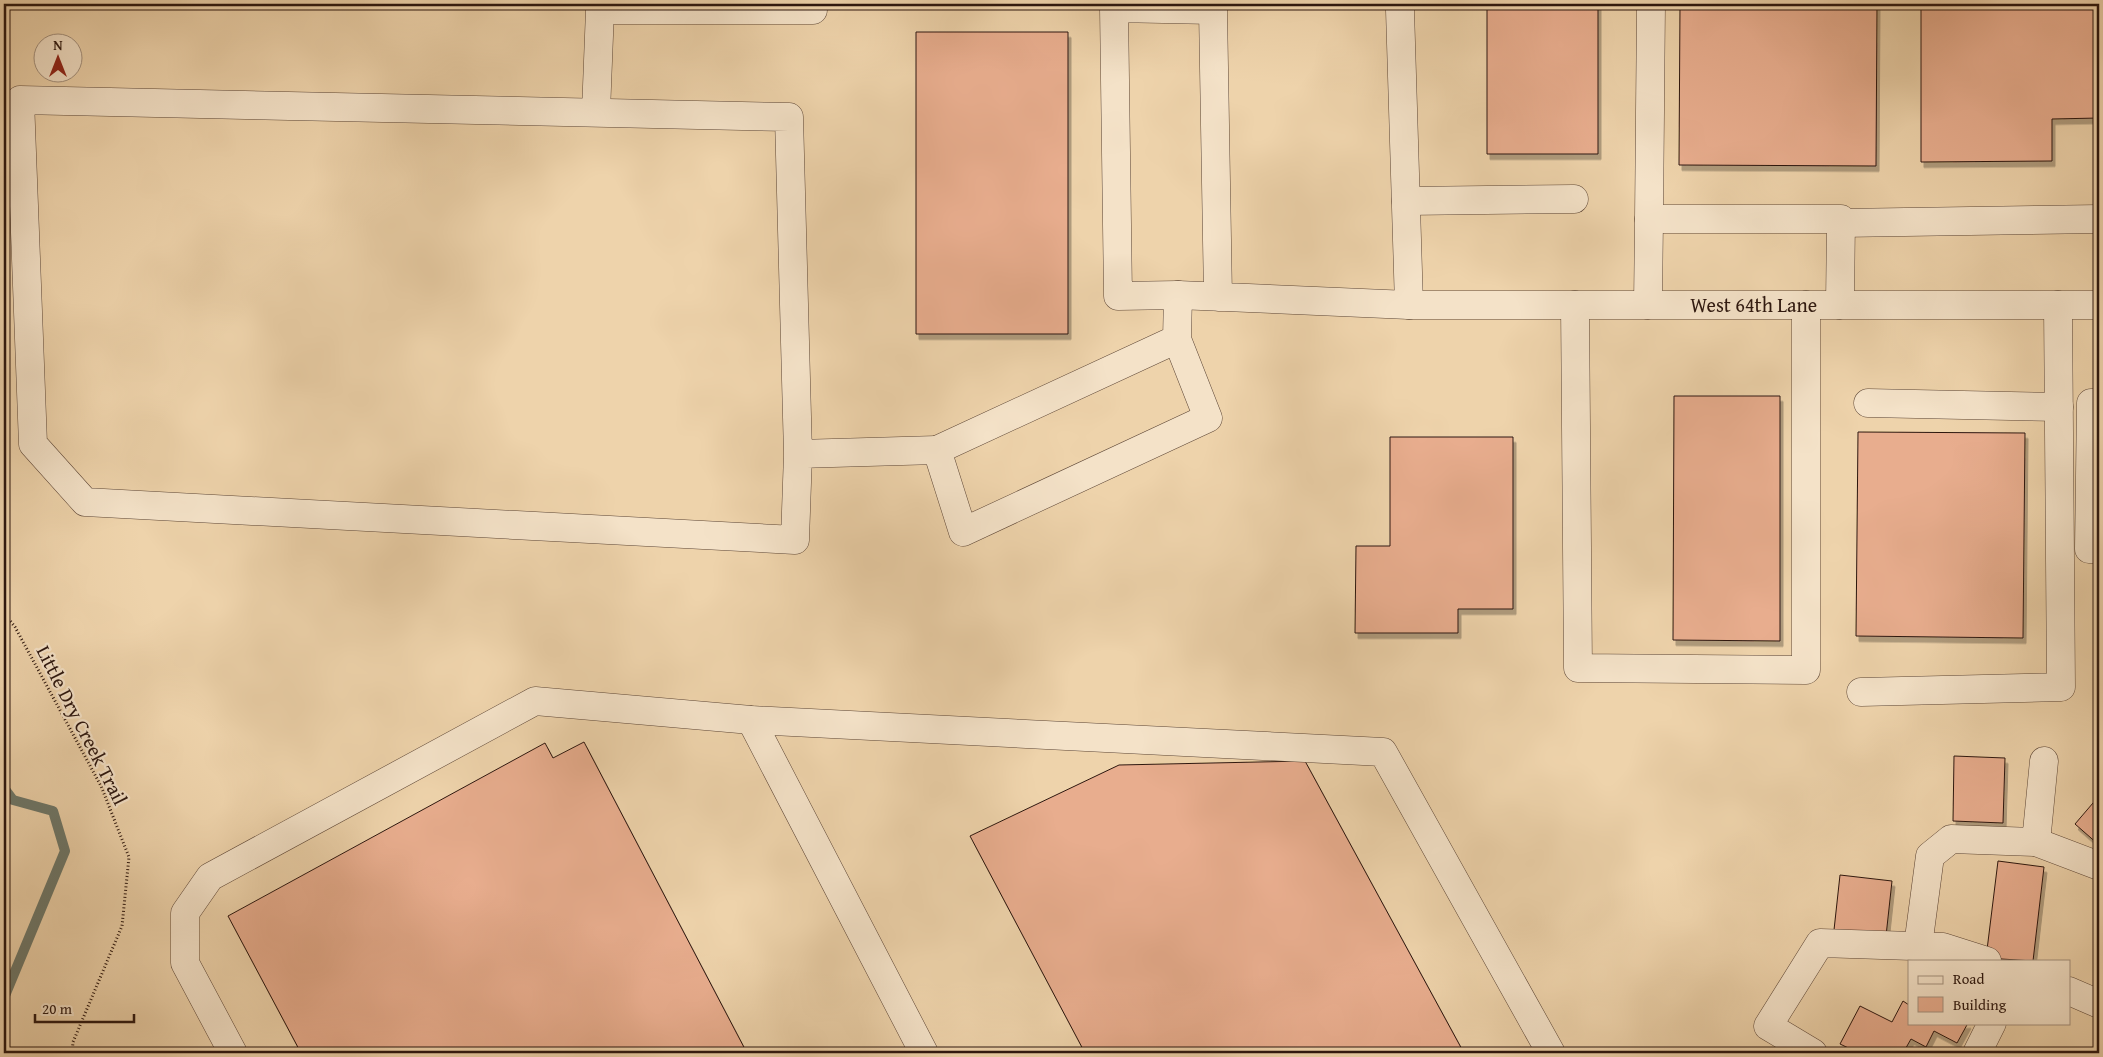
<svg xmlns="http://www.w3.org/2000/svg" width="2103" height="1057" font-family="'Gentium Book Plus',serif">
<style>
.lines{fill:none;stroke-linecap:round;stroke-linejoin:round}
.stream{stroke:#6e786a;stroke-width:10}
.building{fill:#e8ad8e;stroke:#2d170f;filter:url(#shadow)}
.minor-casing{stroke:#5d4636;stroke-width:29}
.path{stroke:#2d170f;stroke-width:3;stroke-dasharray:1 2.5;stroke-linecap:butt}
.minor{stroke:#f4e2c8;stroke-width:28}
.labels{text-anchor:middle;stroke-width:4.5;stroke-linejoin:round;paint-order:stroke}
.street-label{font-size:20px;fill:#2d170f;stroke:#f4e2c8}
</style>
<defs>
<filter id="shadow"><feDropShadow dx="3" dy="5.5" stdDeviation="0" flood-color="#0004"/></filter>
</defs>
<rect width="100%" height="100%" fill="#eed3ab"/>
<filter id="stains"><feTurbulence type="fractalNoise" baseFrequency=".004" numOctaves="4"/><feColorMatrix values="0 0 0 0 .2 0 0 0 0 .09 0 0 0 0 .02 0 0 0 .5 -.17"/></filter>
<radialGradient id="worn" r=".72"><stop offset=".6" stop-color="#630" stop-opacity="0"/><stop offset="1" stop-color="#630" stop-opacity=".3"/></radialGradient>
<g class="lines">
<path class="stream" d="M4,788L13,800L53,811L65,851L4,998"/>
</g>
<path class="building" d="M1487,4H1598V154H1487Z
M1680,4H1877L1876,166L1679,165Z
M1921,4H2099V118L2052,119V161L1921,162Z
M916,32H1068V334H916Z
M1674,396H1780V641L1673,640Z
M1858,432L2025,433L2023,638L1856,636Z
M1390,437H1513V609H1458V633H1355L1356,546H1390Z
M584,742L747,1053H301L228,916L545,743L553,758Z
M1954,756L2005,758L2003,823L1953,821Z
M1305,761L1464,1053H1085L970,836L1119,765Z
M2099,796V845L2075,824Z
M1998,861L2044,867L2033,961L1986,958Z
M1840,875L1892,881L1886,936L1834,930Z
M1903,1001L1909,1005V1023H1968L1957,1043L1934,1031L1926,1047L1911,1039L1903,1053H1859L1840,1044L1860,1006L1892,1022Z"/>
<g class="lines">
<g class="minor-casing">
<g id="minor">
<path d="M1651,4L1649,219H1841L1840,305"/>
<path d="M1400,10L1409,305"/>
<path d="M596,112L600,10H813"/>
<path d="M1406,201L1574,199"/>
<path d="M1841,223L2099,219"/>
<path id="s1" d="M1218,297L1213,10L1114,8L1118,296L1178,295L1409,305H2099"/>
<path d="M1575,305L1578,668L1806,670V305"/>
<path d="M1648,305L1649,219"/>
<path d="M1177,339L1208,418L963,532L937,450L1177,339L1178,295"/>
<path d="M1868,403L2059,407"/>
<path d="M2099,403H2091L2089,549H2099"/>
<path d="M798,454L795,540L85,502L33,444L20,100L789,117L798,454L937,450"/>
<path d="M1861,692L2061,687L2058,305"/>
<path d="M751,720L924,1053"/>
<path d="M2036,842L2099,866"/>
<path d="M1918,946L1930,856L1951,839L2036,842L2044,761"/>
<path d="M2069,991L2099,1004"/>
<path d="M233,1053L185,963V913L210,877L535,701L751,720L1383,752L1551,1053"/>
<path d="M1813,1053L1768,1026L1820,943L1943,947L1987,961"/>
<path d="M1977,1053L1992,1023"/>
</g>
</g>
<path class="path" d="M4,613L15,627L101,786L129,857L122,926L73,1042L72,1053"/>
<use href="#minor" class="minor"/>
</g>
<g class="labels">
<g class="street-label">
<text dy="7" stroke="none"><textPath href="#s1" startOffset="1310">West 64th Lane</textPath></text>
<text transform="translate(82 725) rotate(63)" y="7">Little Dry Creek Trail</text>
</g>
</g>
<rect width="2103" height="1057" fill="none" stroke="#eed3ab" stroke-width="20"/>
<rect x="5" y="5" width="2093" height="1047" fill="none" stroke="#2d170f" stroke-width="2.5"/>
<rect x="10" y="10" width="2083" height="1037" fill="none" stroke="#2d170f"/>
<rect x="1908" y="960" width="162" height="65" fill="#f4e2c8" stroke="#a4917e"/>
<rect x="1918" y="976" width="25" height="8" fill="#f4e2c8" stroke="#a4917e"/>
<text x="1953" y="984" font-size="15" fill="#2d170f">Road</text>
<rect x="1918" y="997" width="25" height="15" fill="#e8ad8e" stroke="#a4917e"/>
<text x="1953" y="1010" font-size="15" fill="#2d170f">Building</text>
<g transform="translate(58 58)"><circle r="24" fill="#f4e2c8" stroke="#a4917e"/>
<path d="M0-4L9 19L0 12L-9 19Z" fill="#8f2418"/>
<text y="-8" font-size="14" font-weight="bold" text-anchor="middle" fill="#2d170f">N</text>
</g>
<path d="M35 1014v8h99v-8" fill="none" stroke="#2d170f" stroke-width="2.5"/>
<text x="42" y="1014" font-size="15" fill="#2d170f" stroke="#f4e2c8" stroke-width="4" paint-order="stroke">20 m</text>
<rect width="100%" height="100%" filter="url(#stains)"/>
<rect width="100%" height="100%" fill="url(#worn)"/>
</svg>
